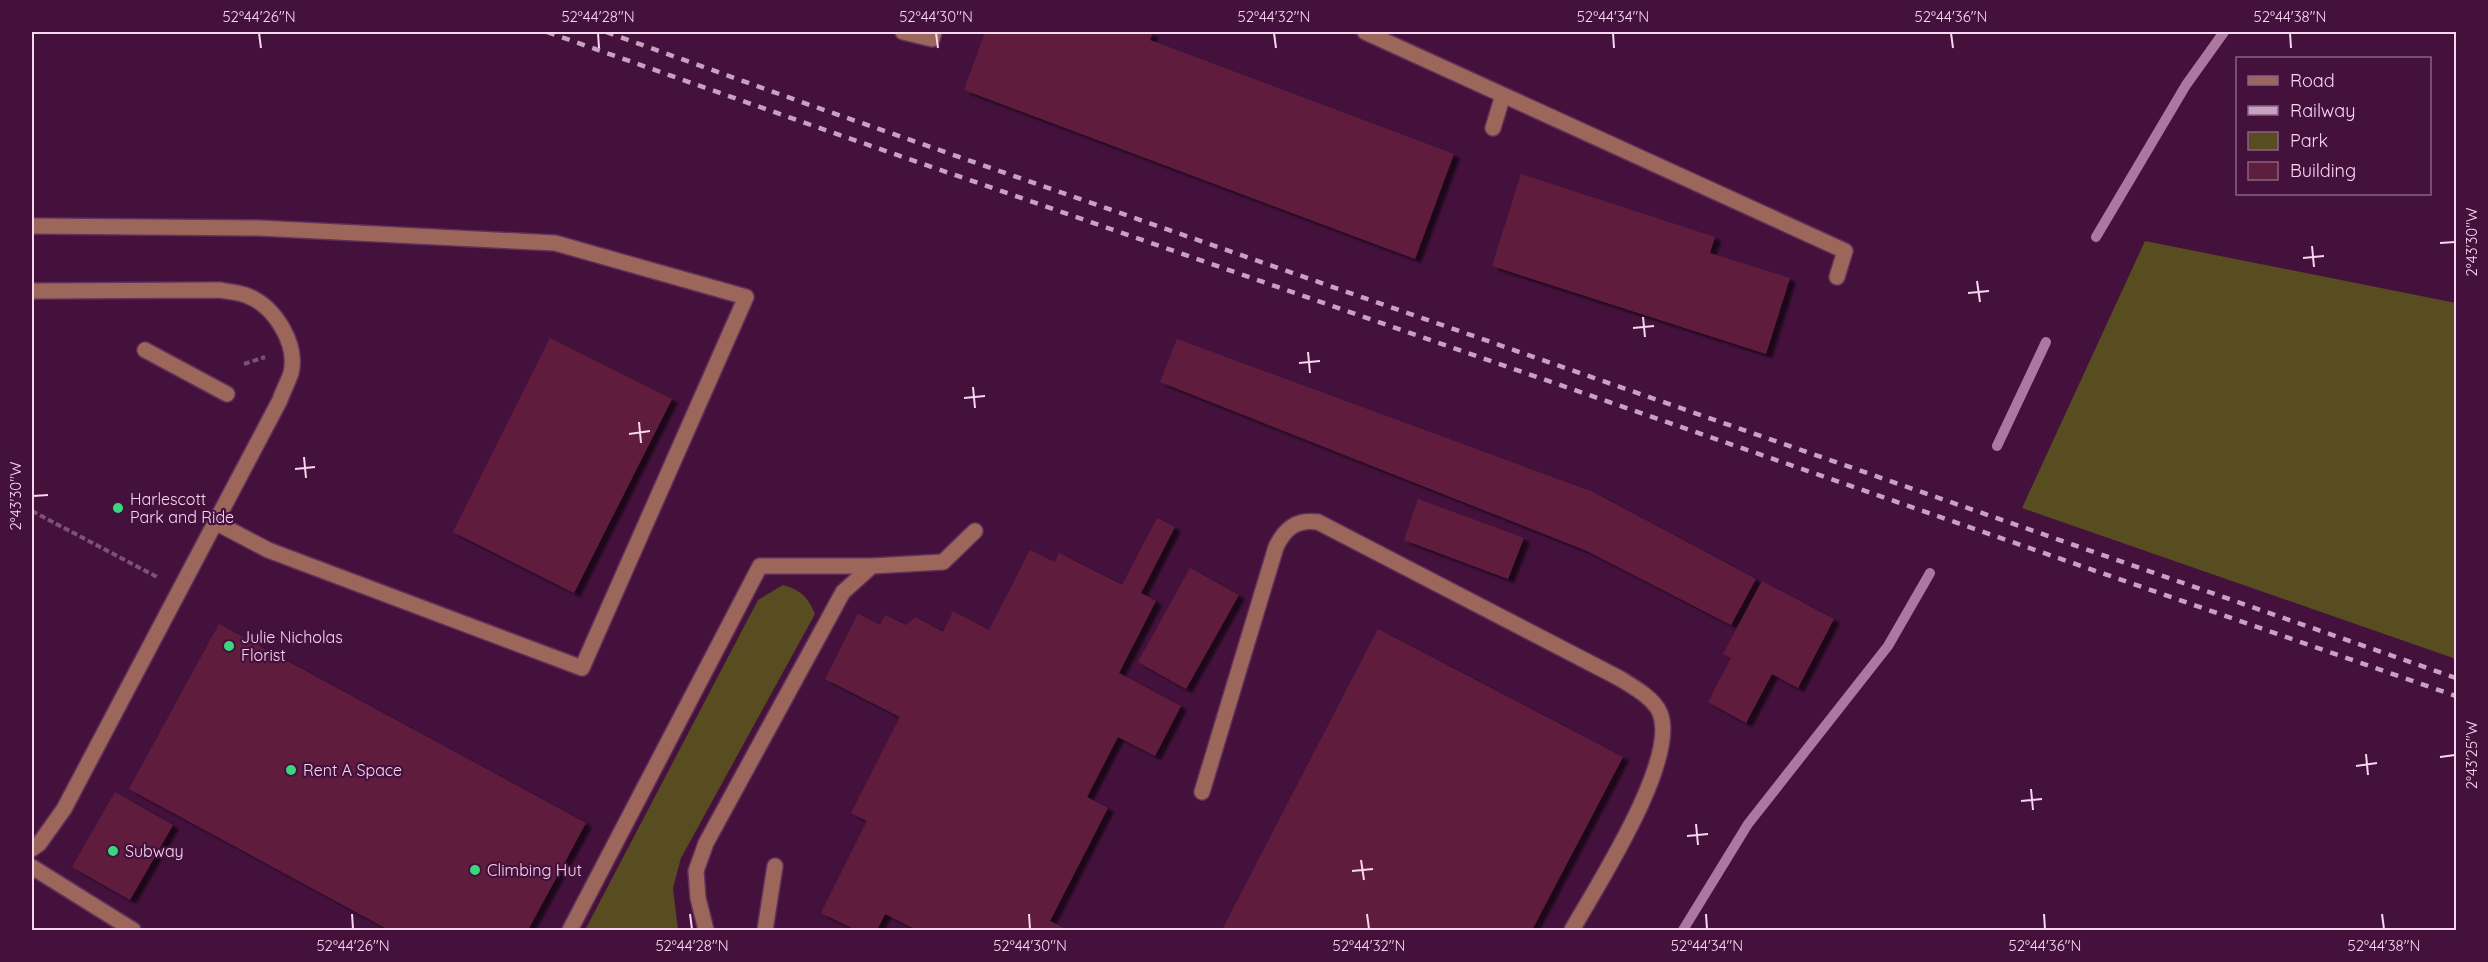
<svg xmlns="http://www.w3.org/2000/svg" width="2488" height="962" font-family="Quicksand,sans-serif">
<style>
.green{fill:#584c21}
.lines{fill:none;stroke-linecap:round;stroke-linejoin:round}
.stream{stroke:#ab78a2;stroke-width:10}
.building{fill:#5e1f3e;filter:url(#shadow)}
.minor-casing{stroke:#61315a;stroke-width:18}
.path{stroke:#7d5076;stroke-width:4;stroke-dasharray:6 3;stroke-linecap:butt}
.minor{stroke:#9d665a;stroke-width:15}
.rail{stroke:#c7a1c0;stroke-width:4.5;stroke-dasharray:8 8;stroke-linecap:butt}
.ticks{fill:none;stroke:#f7d6f0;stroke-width:2}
.poi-dot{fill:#3bd77f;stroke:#44113d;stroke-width:2}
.labels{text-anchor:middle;stroke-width:4.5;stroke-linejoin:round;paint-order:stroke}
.poi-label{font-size:16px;fill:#f7d6f0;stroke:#44113d;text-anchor:start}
.neatline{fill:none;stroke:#f7d6f0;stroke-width:2}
.ticks-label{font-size:15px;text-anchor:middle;fill:#f7d6f0}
</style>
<defs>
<filter id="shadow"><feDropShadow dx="6" dy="4" stdDeviation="1.5" flood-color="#0009"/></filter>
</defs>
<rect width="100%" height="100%" fill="#44113d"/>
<path class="green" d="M2145,241L2456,303V659L2022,508Z
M783,585C801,590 808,597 815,614L681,858L673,888L678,930H585L758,600Z"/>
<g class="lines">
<path class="stream" d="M2096,237L2186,85L2224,32
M1997,446L2046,342
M1683,930L1748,824L1888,646L1930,573"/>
</g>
<path class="building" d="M985,32H1153L1150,40L1454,154L1415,259L964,90Z
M1521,174L1715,237L1710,253L1790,278L1766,354L1492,266Z
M550,338L672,399L574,593L453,532Z
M1177,339L1593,492L1756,579L1731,625L1587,551L1160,382Z
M1418,499L1524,538L1508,579L1404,540Z
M1157,518L1175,527L1141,593L1156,601L1119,673L1181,706L1155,756L1118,737L1087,797L1108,808L1050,921L1068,930H917L885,914L877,930H856L821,913L867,821L851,813L900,717L825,679L858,614L880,625L885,615L906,625L915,617L943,632L953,611L989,630L1030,550L1055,562L1059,553L1122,585Z
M1190,568L1239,595L1186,689L1138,662Z
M1762,581L1834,619L1798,688L1772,674L1746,723L1708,702L1731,658L1723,654Z
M219,624L586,823L528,930H389L129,789Z
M1378,629L1623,757L1532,930H1222Z
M115,792L173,825L130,900L72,867Z"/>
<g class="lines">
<g class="minor-casing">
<path id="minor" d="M903,32L932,39L934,32
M1365,32L1845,251L1837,277
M1493,128L1503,95
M32,226L259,228L555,243L746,297L582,668L268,550L215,522
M32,291L220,290C228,292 239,292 248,296C275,307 298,344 291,373C288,382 283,391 280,400L64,809L39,844L32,849
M145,350L227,394
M1202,792L1276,547C1285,528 1297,519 1318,522L1619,678C1632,686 1654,698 1660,713C1679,760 1596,887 1572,930
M32,867L133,930
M570,930L760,566H872
M706,930L698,898L696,871L706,843L843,592L872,566L943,562L975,531
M765,930L775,866"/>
</g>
<path class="path" d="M244,364L265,357
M32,511L157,577"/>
<use href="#minor" class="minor"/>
<path class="rail" d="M547,32L811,125L2456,696
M606,32L810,105L2456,678"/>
</g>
<path class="ticks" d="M259,33L261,48M598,33L599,48M936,33L938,48M1274,33L1276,48M1613,33L1614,48M1951,33L1953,48M2290,33L2291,48M2440,243L2455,242M2312,246L2314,267M2303,258L2324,256M1977,281L1980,302M1968,293L1989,291M1643,317L1645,337M1633,328L1654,326M1308,352L1310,373M1299,363L1320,361M973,387L975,408M964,398L985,396M639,422L641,443M629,434L650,431M304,457L306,478M295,469L315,467M33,496L48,495M2366,754L2368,775M2440,757L2455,755M2356,766L2377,763M2031,789L2033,810M2021,801L2042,799M1696,824L1698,845M1687,836L1708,834M1361,860L1364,880M1352,871L1373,869M352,914L353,929M690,914L692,929M1029,914L1030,929M1367,914L1369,929M1706,914L1707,929M2044,914L2045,929M2382,914L2384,929"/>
<g class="poi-dot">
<circle cx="118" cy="508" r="6"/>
<circle cx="229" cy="646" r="6"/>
<circle cx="291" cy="770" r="6"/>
<circle cx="113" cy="851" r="6"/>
<circle cx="475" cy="870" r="6"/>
</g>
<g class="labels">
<g class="poi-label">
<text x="130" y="505">Harlescott<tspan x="130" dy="18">Park and Ride</tspan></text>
<text x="241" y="643">Julie Nicholas<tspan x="241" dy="18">Florist</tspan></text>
<text x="303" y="776">Rent A Space</text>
<text x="125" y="857">Subway</text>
<text x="487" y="876">Climbing Hut</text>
</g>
</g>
<rect width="2488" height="962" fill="none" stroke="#44113d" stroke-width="66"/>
<rect x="2236" y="57" width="195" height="138" fill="#44113d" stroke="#8c6085" stroke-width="1.5"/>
<rect x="2248" y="76" width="30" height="9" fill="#9d665a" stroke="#8c6085" stroke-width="1.5"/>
<text x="2290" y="87" font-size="18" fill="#f7d6f0">Road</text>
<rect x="2248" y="106" width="30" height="9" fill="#c7a1c0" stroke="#8c6085" stroke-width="1.5"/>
<text x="2290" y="117" font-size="18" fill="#f7d6f0">Railway</text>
<rect x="2248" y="132" width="30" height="18" fill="#584c21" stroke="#8c6085" stroke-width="1.5"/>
<text x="2290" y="147" font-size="18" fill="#f7d6f0">Park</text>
<rect x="2248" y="162" width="30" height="18" fill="#5e1f3e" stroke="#8c6085" stroke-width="1.5"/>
<text x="2290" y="177" font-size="18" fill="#f7d6f0">Building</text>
<rect x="33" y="33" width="2422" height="896" class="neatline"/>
<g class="ticks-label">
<text x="259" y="22">52°44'26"N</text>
<text x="598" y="22">52°44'28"N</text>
<text x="936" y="22">52°44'30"N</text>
<text x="1274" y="22">52°44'32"N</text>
<text x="1613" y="22">52°44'34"N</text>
<text x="1951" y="22">52°44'36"N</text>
<text x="2290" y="22">52°44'38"N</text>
<text transform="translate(2472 242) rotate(-90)" y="5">2°43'30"W</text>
<text transform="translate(16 496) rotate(-90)" y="5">2°43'30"W</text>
<text transform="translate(2472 755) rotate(-90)" y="5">2°43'25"W</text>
<text x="353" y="951">52°44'26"N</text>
<text x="692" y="951">52°44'28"N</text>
<text x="1030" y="951">52°44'30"N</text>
<text x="1369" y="951">52°44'32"N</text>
<text x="1707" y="951">52°44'34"N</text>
<text x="2045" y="951">52°44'36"N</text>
<text x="2384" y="951">52°44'38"N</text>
</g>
</svg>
